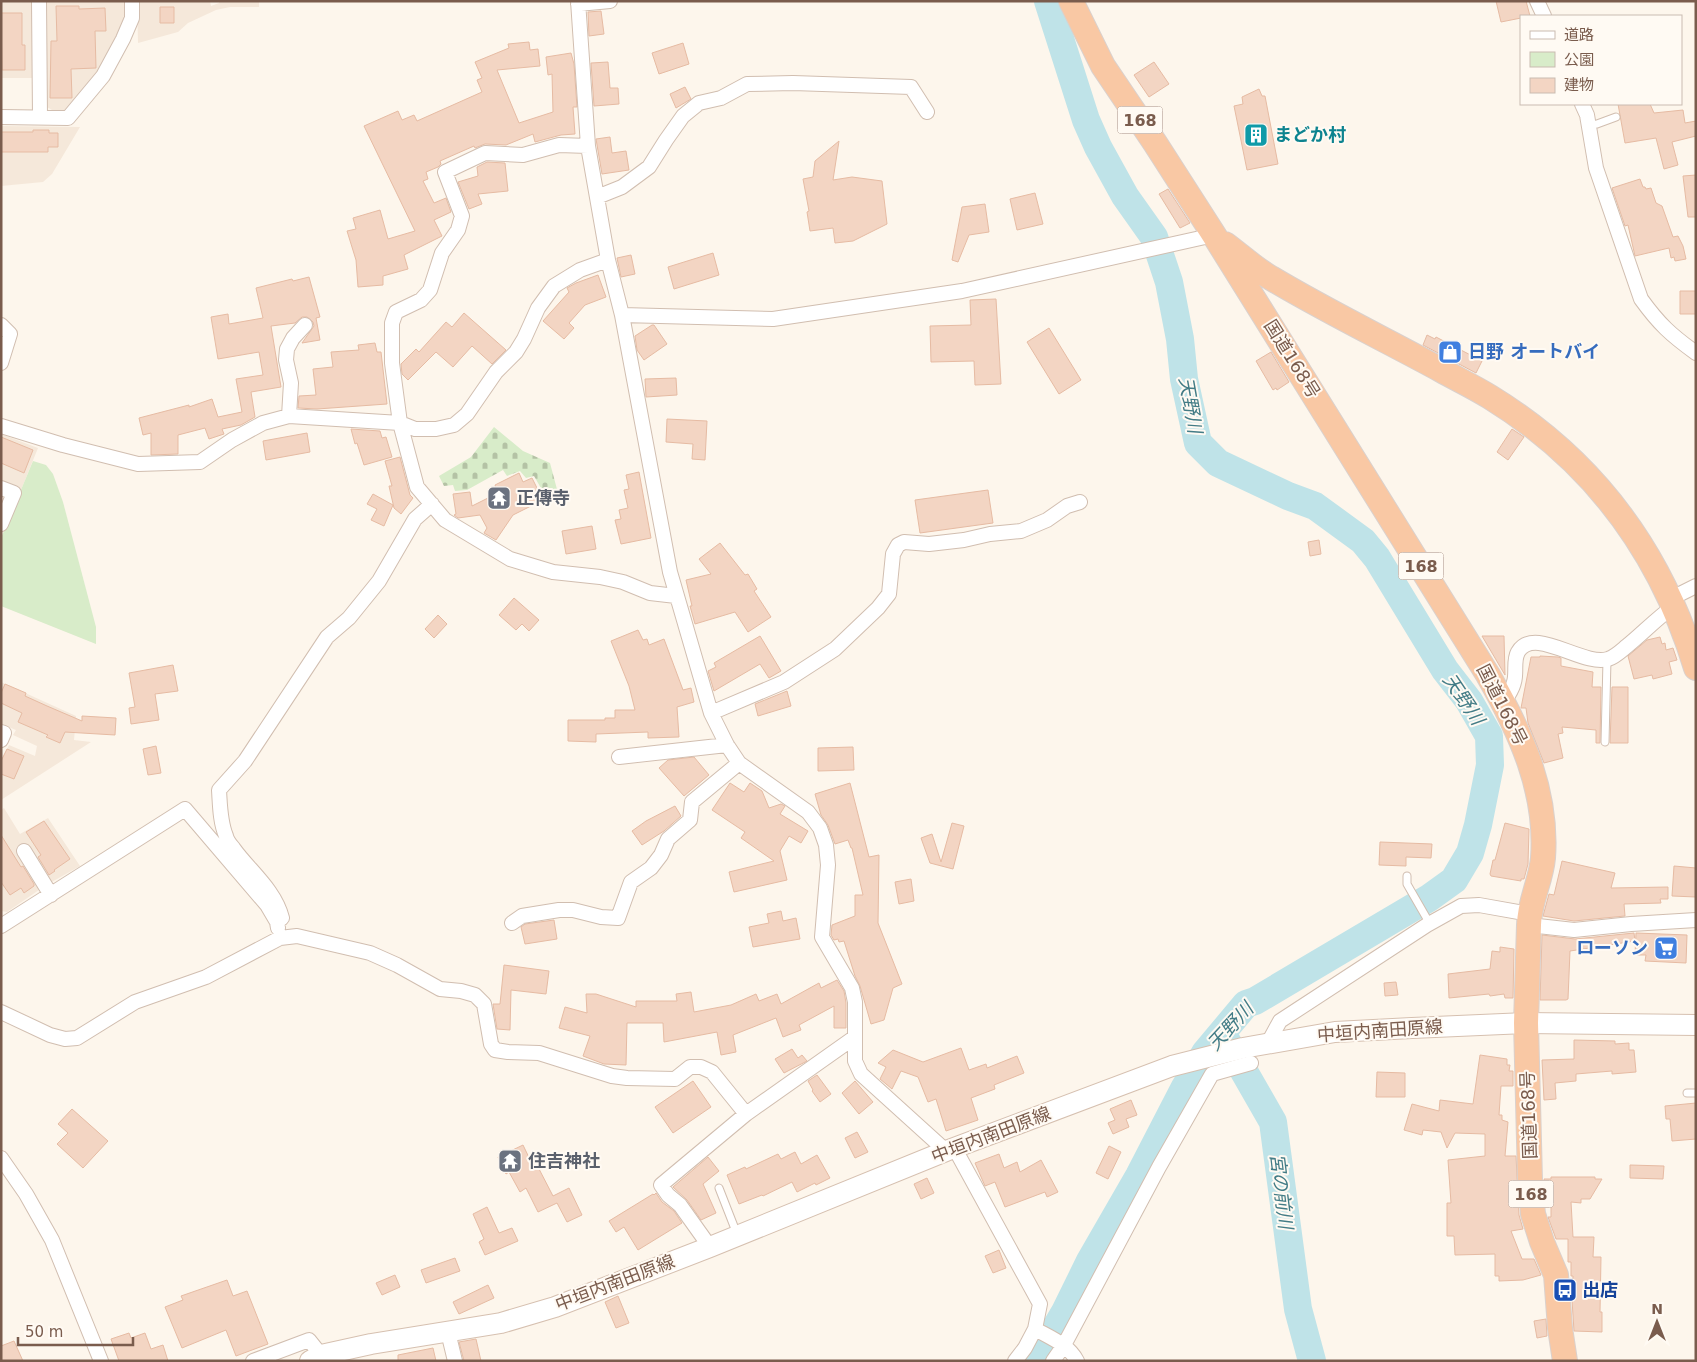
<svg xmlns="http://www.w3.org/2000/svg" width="1697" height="1362" font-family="'DejaVu Sans','Noto Sans JP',sans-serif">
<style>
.residential{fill:#f5e8da}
.cemetery{fill:url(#cemetery-stones)}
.park{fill:#d8ecc9}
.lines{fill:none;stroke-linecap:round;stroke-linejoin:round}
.river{stroke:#bfe3e8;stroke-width:28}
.building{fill:#f3d5c3;stroke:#e6bba3}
.service-casing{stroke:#d1beb0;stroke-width:9}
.minor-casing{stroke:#d1beb0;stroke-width:16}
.secondary-casing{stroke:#d6c0b0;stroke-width:22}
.trunk-casing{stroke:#dad1cd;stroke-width:26}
.service{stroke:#fff;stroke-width:7}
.minor{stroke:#fff;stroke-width:14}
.secondary{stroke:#fff;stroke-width:20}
.trunk{stroke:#f9c8a4;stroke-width:24}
.labels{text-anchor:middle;stroke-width:4;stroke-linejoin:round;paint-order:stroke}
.shield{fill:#fffaf3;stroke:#a28b7f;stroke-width:1}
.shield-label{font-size:16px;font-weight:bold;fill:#7a5c4d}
.culture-label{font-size:18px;font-weight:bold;fill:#0d838f;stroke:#fffaf3;text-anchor:start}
.shop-label{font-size:18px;font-weight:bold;fill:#366cbe;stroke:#fffaf3;text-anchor:start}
.street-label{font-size:18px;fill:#7a5c4d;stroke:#fffaf3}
.worship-label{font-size:18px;font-weight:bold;fill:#5b616d;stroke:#fffaf3;text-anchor:start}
.transit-label{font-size:18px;font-weight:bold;fill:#164399;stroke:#fffaf3;text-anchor:start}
.water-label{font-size:19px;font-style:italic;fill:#437c86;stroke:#fffaf3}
</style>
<defs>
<pattern id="cemetery-stones" width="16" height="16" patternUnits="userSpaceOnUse" patternTransform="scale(1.25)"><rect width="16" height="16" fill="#d8ecc9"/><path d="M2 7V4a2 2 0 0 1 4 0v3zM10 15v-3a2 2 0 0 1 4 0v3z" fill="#b4c2a5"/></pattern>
</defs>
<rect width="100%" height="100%" fill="#fdf6ec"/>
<path class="residential" d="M1,1H32V78H1Z
M47,1H125V26L96,74L67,111L52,110L47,107Z
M137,1H210L211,6L219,3V1H259V7H230L216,10L188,23L178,32L138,43Z
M1,126L80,127L52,174L43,182L1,186Z
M1,434L38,448L21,490L1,481Z
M1,682L76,716L74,740L91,742L1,800V763L9,745L35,756L37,746L13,735L16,730L1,724Z
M4,808L20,834L48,818L80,866L50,883L39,886V890L7,912L1,911V810Z"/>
<path class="cemetery" d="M494,427L523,451L550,463L558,493L546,497L534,476L526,478L520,471L507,476L503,470L467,490L455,491L453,485L444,486L439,476L471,457Z"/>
<path class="park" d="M33,461L46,465L53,474L63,502L96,627V644L1,606V538Z"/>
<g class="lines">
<path class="river" d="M1226,1040L1273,1122L1298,1309L1312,1361
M1036,1361L1065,1312L1090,1261L1139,1176L1185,1087L1205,1053L1246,1004L1255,1001L1429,898L1454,880L1470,853L1478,825L1490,765L1489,736L1469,701L1445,670L1377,558L1363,541L1315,506L1288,496L1218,463L1198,443L1184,379L1180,339L1169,282L1154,237L1125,196L1098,147L1086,120L1048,1"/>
</g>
<path class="building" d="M1496,1H1526L1530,16H1521V18L1501,22Z
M56,6H79V9L105,8L106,31H95L96,68L71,69L72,98H50L51,41H57Z
M160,7H174V23H160Z
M601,11L604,34L589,36L588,12Z
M1,13H22V45H25V70H2Z
M529,42L530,50L538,49L540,66L497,70L519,123L553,112L552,74L548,75L546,57L571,53L574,64L577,107H573L575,134L561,135L535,142L533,134L506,145L485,144L475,148L474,146L440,161L441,164L438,167L426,172L428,179L423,181L434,203L446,198L451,212L434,220L442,236L404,255L408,269L383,276V285L358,287L356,260L347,231L356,229L353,218L380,210L388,239L415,231L364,126L398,111L402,120L414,115L417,121L482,92L477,80L482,78L475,62L509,48L508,44Z
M683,43L689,64L659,74L652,53Z
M608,62L610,88H618L619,104L594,106L591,63Z
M1154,62L1169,84L1149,97L1134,75Z
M685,87L691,99L676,108L670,94Z
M1259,89L1262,96H1265L1278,164L1247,170L1234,106L1243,104L1242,97Z
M1618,104H1650L1654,113L1683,110L1685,123L1696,121V136L1672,142L1678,165L1664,169L1656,138L1625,143Z
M33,130H49V133H58V147H48V152H1V132H33Z
M610,137L612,153L626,151L629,170L602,174L596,139Z
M839,141L833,180L852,177L882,181L887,224L853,241L835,243L833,228L810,231L807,212L809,211L803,179L813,177L815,161Z
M487,162L505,163L508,191L478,194L482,204L469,209L458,182L478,176L477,167Z
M1696,175V217H1688L1683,176Z
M1640,179L1643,187H1645L1646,189L1651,188L1656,203L1662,206L1673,237L1678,236L1683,246L1686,259L1675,261L1674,257L1671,258L1669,248L1635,256L1628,225L1625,226L1612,188Z
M1168,189L1190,223L1180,228L1159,194Z
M1035,193L1043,224L1017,230L1010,199Z
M985,204L989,232L969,235L958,262L952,260L962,207Z
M713,253L719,275L674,289L668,267Z
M631,255L635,274L621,277L617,258Z
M598,275L606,297L585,305L569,323L574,328L564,339L543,321L569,292L567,288L576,283Z
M309,277L320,317L316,318L320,340L302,343L314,326L313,322L307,317H302L295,323L271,326L281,387L251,392L255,417L241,425L222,429L224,434L209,439L205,428L178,435V454L151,455V433L143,435L139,418L189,405V407L212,399L218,417L242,412L236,379L263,375L259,352L218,359L211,317L228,314L229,324L263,318L256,288L292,279L293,281Z
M1680,291H1696V314H1680Z
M996,299L1001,384L975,385L974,361L931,362L930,326L971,325L970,300Z
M464,313L506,350L492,364L472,346L453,367L436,352L408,380L402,374L401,364L416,349L419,352L446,322L452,327Z
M652,325H654L667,344L644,360L637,350L635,336Z
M1049,328L1081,380L1059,394L1027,342Z
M1427,335L1435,339L1436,337L1482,361L1476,373L1423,345Z
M375,343L377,352H381L387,404L317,409L298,408L299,396L316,395L313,369L333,367L331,352L359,350L358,345Z
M1271,352L1289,382L1277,390L1276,388L1273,390L1256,361Z
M676,378L677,395L646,397L645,379Z
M667,419L707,421L705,460L692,459L693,444L666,442Z
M351,429L380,431L382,438L386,437L392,457L364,465L357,443L355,444Z
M1512,429L1524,437L1508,460L1497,452Z
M307,433L310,452L266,460L263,441Z
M1,437L33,450L24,473L1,463Z
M400,457L410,495L413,498L401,514L394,508L389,486H392L385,461Z
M639,472L651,538L621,544L615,520L621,519L619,510L628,508L624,490L629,489L626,475Z
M519,473L523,482L532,478L543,500L513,515L496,540L484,533L487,528L480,515L458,518L454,515L456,514L453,494L470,492L472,506L498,493L495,485Z
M988,490L993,523L920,533L915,500Z
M373,494L393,505L384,526L371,520L377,509L367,504Z
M592,526L596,549L566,554L562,531Z
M1319,540L1321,554L1310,556L1308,542Z
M720,543L745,575L748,574L757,589L754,591L771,617L748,632L735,612L695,624L690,606H692L686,580L711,574L699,559Z
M514,598L539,620L529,631L522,624L516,630L499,615Z
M438,615L447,624L434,638L425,629Z
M638,630L643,640L647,639L649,645L664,639L683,690L691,688L694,702L677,707L679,737L648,738V732L596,734V742L568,741V720H605V718H615V710H635L629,686L611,641Z
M760,636L781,671L769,678L760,664L714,691L708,671L716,667L714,663Z
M1482,636H1504L1505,675Z
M1660,637L1662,644L1665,643L1666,650L1673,648L1677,660L1669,662L1672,674L1653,679L1652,675L1634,679L1628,656L1647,640Z
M1540,656L1558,657L1561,658V666L1593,672L1592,687H1601L1600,743H1596V730L1562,727L1563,733L1558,734L1563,758L1544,763L1528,723L1526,708H1521L1531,657H1540Z
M173,665L178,691L155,694L159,720L131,724L129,708L135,707L129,673Z
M5,684L26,693L25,696L47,706L82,721V716L116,718L115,735L65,732L60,743L46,737L48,735L18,722L22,713L1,703V693Z
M1612,687H1628V743H1610Z
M787,691L791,706L758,716L755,704Z
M156,746L161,773L148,775L143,749Z
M853,747L854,770L818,771V748Z
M7,749L24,756L14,779L1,774V761Z
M694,757L709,775L684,796L659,768L668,760Z
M730,783L744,792L750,783L762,791L769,808L781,804L785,806L780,814L808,831L801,843L789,836L780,851L787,880L734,892L729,872L774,861L741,838L745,832L712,810Z
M850,783L869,857L879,855L878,923L902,984L893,988L884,1020L871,1024L860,986L855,976L844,941L839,942L838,939L834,940L831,935L832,925L855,916V895H863L852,848H851L848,840L835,844L828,825L821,815L815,794Z
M675,806L681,816L664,831L642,845L632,831L646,821Z
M44,821L70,859L54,870L55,871L49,875L38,857L41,855L26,832Z
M952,823L964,826L953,869L930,863L921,838L932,834L941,862Z
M1505,823L1529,829L1528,864L1524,879H1521V881L1491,876L1490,874L1493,860H1495Z
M1,835L21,867L23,866L34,884V886L24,893L21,888L10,895L1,882Z
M1380,842L1432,844L1431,858L1406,857V866L1379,865Z
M1562,861L1615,873L1611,888L1668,887V899H1660L1661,903L1624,904L1625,916L1574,921L1543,916L1549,894L1554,895Z
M1674,866L1696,868V897L1672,896Z
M911,879L914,901L899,904L895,882Z
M781,911L783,921L796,918L800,939L753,947L749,927L769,923L767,914Z
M554,920L557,939L525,944L521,927L525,924Z
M1634,933L1635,941L1570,951L1568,999L1566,1000H1540L1542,935L1575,939Z
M1636,933L1687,935L1686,963L1645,961L1646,955H1635Z
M1500,947L1514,949L1513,998H1505L1504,994L1490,996L1489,994L1449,998L1448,974L1490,969L1492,951L1500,952Z
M504,965L549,971L546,994L511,990L510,1030L497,1029L493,1004H500Z
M837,980L844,991L846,1003V1028H834V1006L799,1025L801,1030L783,1037L776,1018L733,1035L736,1052L721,1055L717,1032L664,1042L663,1023H627L626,1065L604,1064L583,1056L590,1036L559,1028L565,1007L587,1013L586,994H596L636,1007V1001H677L676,994L691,992L694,1012L731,1005L756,994L759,1001L777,994L781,1004L819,983L821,988Z
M1396,982L1398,995L1385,996L1384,983Z
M1574,1040L1615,1041V1044L1629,1043V1050H1634L1636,1072L1612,1074V1071L1576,1074V1081L1555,1083L1556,1099L1544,1100L1542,1060L1574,1059Z
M961,1048L969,1070L986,1064L987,1068L1017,1056L1024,1073L994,1085L995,1089L971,1098L978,1120L946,1131L936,1099L928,1102L918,1077L901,1071L892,1089L880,1079L886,1067L878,1063L893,1050L923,1062Z
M792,1049L798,1058L802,1055L807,1061L784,1073L775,1059Z
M1480,1055L1507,1059V1065H1510L1509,1071H1513V1086H1501L1499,1115H1502V1120L1508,1122L1505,1156H1516L1519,1215L1523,1229L1511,1231L1522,1259H1534L1541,1275L1523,1280L1499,1281V1276H1495V1254L1455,1255L1454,1236H1447V1203H1451L1448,1160L1485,1156V1134L1455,1133L1447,1148L1441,1132L1423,1130L1422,1135L1404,1130L1412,1104L1439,1111L1440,1100L1473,1104Z
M1377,1072L1405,1073V1097H1376Z
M817,1075L831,1094L820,1102L812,1091L813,1090L808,1081Z
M693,1081L711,1107L673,1133L655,1107Z
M855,1081L873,1102L859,1114L842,1093Z
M1131,1100L1137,1115L1126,1119L1129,1127L1113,1134L1108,1123L1115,1120L1110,1109Z
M1696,1103V1139L1672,1141L1670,1119H1666L1665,1106Z
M72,1109L108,1141L83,1168L57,1144L68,1133L58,1124Z
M857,1132L868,1152L855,1158L845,1138Z
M523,1145L534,1168L538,1167L553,1196L569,1188L582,1215L567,1222L557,1203L538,1212L526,1188L520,1192L509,1172L506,1174L498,1157Z
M1109,1146L1121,1152L1108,1179L1096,1173Z
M795,1152L801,1164L817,1155L830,1178L816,1185L815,1183L797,1192L792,1182L763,1196L762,1195L739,1204L727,1175L745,1167L746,1169L778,1154L781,1159Z
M999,1154L1004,1168L1017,1162L1020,1172L1041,1160L1058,1192L1047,1197L1045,1192L1005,1207L995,1182L985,1186L975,1163Z
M708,1157L719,1171L703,1184L716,1213L701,1220L687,1200L673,1187Z
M1630,1165L1664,1166L1663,1179L1630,1178Z
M1551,1177H1595V1179H1602L1590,1199H1581V1203L1571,1202L1573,1237H1594L1593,1257H1601L1600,1312H1602V1332L1574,1331L1572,1300L1573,1276H1571V1262H1568V1239H1556L1548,1217H1551V1191H1545L1544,1179H1551Z
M927,1178L934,1193L921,1199L914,1184Z
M656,1193L662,1202L674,1211L682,1223L638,1250L624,1227L616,1232L609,1221L653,1194L654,1195Z
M487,1207L499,1233L512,1228L518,1241L485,1255L479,1242L484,1239L473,1214Z
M999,1250L1006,1268L993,1273L985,1256Z
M455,1258L460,1271L426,1283L421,1270Z
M395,1275L400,1287L382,1295L376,1283Z
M227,1280L233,1296L247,1291L268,1344L236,1356L226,1330L182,1348L165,1307L183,1300L181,1296Z
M488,1285L494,1298L459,1314L453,1302Z
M618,1296L629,1323L616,1328L605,1302Z
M1546,1319L1547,1336L1537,1338L1534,1321Z
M129,1333L131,1338L145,1333L151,1349L163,1345L168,1361H119L111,1339Z
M476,1339L481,1361H464L459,1342Z
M14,1341L23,1361H1V1346Z
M433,1348L436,1361H398V1355Z"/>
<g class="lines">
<g class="service-casing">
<path id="service" d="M1588,125L1597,124L1616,117
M1605,742L1607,660
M1407,876V884L1430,924
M1687,1093H1696
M719,1188L737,1234"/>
</g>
<g class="minor-casing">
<path id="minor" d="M39,1L40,117
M578,1L588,146L608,260L622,315L670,572L711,713L727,745L739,763L808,812L820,828L826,845L828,865L822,937L852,988L855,1002V1061L861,1074L946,1151
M1537,1L1544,16
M578,4L610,1
M1582,104L1587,115L1596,168L1641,299C1659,324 1671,335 1696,353
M1,117L68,118L103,76L123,39L132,18V1
M588,146L559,145L523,155L485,153L445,172L462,216L458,230L442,253L430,290L421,300L396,312L392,323V363L400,423L417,487L445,520L510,559L553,572L600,577L623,582L650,593L676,596
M597,197L622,187L649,167L666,140L683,116L699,103L721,98L747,84L793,83L911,87L927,112
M622,315L773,319L962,291L1214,235
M1,325L10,334L1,363
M289,416L291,383L286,360L287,349L293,338L305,325
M1,426L63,445L138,464L200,462L232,440L263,423L289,416L400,423L415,429H436L454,425L467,414L496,372L516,352L524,339L538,308L554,286L580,270L608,260
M1,488L14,493L1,524
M1670,599L1696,586
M1504,703C1507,696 1513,689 1514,682C1517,673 1513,661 1518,652C1534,625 1583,667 1608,659C1615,657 1621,651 1627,646C1643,633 1657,618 1674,606
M711,713L784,682L835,649L878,608L889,594L893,554L898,545L904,542L929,544L964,540L990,534L1021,531L1047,520L1067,506L1080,502
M1,732L4,733L1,740
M619,757L727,745
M24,851L51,895
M277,922L282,918C275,890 250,871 234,849C231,845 227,841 226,836C220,822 220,805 219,790L245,761L327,637L349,618L379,581L415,519L432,504
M512,923L522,916L559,910H573L601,917L618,918L631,882L651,868L661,855L668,839L690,820L692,802L739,763
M1529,925L1574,930L1631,924L1696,920
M1,926L185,809L267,905L277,922L278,928
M1,1012L50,1035L65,1039L77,1038L135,1002L206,977L280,938L297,936L370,953L397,965L440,989L461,991L475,995L484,1004L491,1044L495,1050L508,1052L539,1053L612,1076L627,1078L675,1079L690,1067H701L712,1072L746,1114
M1268,1043L1280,1021L1427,925L1461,906L1479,905L1529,914
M955,1149L1040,1304L1035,1329L1025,1348L1015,1361
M1,1158L26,1194L52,1240L101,1361
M710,1247L680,1205L668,1195L661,1185L746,1114L855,1037
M1035,1329C1051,1338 1069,1345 1077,1361
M448,1332L455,1361
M253,1361L309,1340L321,1355
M1053,1361L1064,1345L1159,1167L1212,1074L1251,1063"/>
</g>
<g class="secondary-casing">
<path id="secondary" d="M310,1361L321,1355L371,1344L501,1323L555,1307L710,1247L946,1151L1172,1066L1243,1048L1335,1032L1412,1028L1526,1023L1696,1025"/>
</g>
<g class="trunk-casing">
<path id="trunk" d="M1071,1L1103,66L1155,143L1214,235L1488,675C1520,731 1548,791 1543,858C1541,881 1529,902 1529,925L1526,1023L1530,1180L1533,1214L1542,1242L1556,1275L1560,1328L1565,1361
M1225,244C1240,255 1255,269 1271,278C1326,311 1384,339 1441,370C1457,379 1474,387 1490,397C1594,461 1661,552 1696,668"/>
</g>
<use href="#service" class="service"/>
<use href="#minor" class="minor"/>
<use href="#secondary" class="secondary"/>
<use href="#trunk" class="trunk"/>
</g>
<defs>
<g id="building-square" transform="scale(1.25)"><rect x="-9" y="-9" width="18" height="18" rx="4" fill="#0f9aa8" stroke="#fffaf3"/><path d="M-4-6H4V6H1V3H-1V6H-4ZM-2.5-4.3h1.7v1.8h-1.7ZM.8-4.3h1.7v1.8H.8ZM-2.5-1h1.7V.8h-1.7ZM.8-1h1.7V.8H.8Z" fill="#fff"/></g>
<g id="shop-square" transform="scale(1.25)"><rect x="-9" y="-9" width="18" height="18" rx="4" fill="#3f7fe0" stroke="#fffaf3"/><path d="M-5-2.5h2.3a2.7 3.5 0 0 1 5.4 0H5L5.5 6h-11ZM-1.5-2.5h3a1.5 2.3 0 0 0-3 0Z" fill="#fff"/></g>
<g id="temple-square" transform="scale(1.25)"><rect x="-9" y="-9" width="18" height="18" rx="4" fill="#6b7280" stroke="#fffaf3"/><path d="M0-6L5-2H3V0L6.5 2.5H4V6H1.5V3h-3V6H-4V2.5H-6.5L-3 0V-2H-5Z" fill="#fff"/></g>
<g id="supermarket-square" transform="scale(1.25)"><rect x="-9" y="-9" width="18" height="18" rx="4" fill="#3f7fe0" stroke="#fffaf3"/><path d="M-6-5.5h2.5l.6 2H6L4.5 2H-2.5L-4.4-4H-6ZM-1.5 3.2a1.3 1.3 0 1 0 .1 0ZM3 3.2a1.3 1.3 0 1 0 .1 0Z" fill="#fff"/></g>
<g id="bus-square" transform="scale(1.25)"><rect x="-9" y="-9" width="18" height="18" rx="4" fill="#1a4fb4" stroke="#fffaf3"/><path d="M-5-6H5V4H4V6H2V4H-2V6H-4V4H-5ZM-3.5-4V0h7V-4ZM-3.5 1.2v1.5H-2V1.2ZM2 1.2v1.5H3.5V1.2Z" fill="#fff"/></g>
</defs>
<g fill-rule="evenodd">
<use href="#building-square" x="1256" y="135"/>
<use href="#shop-square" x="1450" y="352"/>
<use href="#temple-square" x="499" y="498"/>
<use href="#supermarket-square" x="1666" y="948"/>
<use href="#temple-square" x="510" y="1161"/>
<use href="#bus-square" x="1565" y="1290"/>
</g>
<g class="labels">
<g class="shield">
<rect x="1117.5" y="106.5" width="45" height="27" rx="4"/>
<rect x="1398.5" y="552.5" width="45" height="27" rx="4"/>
<rect x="1508.5" y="1180.5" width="45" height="27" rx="4"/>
</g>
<g class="shield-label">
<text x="1140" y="126">168</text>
<text x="1421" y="572">168</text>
<text x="1531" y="1200">168</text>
</g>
<g class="culture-label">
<text x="1274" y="141">まどか村</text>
</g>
<g class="shop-label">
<text x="1468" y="358">日野 オートバイ</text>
<text x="1648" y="954" text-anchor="end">ローソン</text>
</g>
<g class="street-label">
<text transform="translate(1292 359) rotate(58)" y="6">国道168号</text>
<text transform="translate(1502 705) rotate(63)" y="6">国道168号</text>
<text transform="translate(1380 1031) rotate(-4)" y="6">中垣内南田原線</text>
<text transform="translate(1529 1115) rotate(-92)" y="6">国道168号</text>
<text transform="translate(991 1135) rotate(-21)" y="6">中垣内南田原線</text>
<text transform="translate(615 1283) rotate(-21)" y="6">中垣内南田原線</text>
</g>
<g class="worship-label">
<text x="516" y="504">正傳寺</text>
<text x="528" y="1167">住吉神社</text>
</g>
<g class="transit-label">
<text x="1582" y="1296">出店</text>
</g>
<g class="water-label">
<text transform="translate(1191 405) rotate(80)" y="7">天野川</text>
<text transform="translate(1464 699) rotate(56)" y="7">天野川</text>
<text transform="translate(1230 1026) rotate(-47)" y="7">天野川</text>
<text transform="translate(1282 1191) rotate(83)" y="7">宮の前川</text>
</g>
</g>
<rect width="1697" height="1362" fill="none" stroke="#7a5c4d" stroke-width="5"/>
<rect x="1520" y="15" width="162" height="90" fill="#fffaf3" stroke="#cabbb1"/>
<rect x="1530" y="31" width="25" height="8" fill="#ffffff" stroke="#cabbb1"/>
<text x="1564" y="40" font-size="15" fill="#7a5c4d">道路</text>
<rect x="1530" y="52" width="25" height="15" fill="#d8ecc9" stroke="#cabbb1"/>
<text x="1564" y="65" font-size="15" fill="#7a5c4d">公園</text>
<rect x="1530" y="78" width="25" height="15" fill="#f3d5c3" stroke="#cabbb1"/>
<text x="1564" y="90" font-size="15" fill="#7a5c4d">建物</text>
<g transform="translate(1657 1322)" stroke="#fffaf3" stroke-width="4" paint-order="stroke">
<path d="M0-4L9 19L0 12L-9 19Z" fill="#7a5c4d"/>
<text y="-8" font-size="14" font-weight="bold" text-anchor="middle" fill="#7a5c4d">N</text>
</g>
<path d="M18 1337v8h115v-8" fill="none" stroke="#7a5c4d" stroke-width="2.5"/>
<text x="25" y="1337" font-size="15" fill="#7a5c4d" stroke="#fffaf3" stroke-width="4" paint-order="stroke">50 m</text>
</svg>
